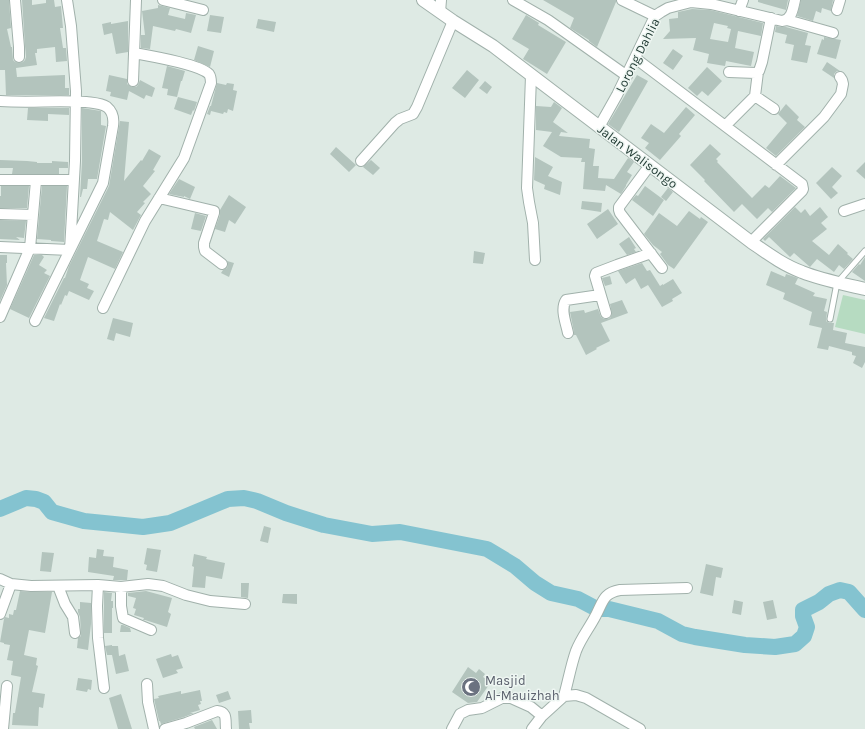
<svg xmlns="http://www.w3.org/2000/svg" width="865" height="729" font-family="Karla,sans-serif">
<style>
.green{fill:#b6dbc1}
.lines{fill:none;stroke-linecap:round;stroke-linejoin:round}
.river{stroke:#84c3d0;stroke-width:16}
.building{fill:#b3c4bd;fill-rule:evenodd}
.service-casing{stroke:#a1b1ab;stroke-width:7}
.minor-casing{stroke:#a1b1ab;stroke-width:12}
.tertiary-casing{stroke:#a1b1ab;stroke-width:14}
.service{stroke:#fff;stroke-width:5}
.minor{stroke:#fff;stroke-width:10}
.tertiary{stroke:#fff;stroke-width:12}
.labels{text-anchor:middle;stroke-width:3;stroke-linejoin:round;paint-order:stroke}
.street-label{font-size:13px;fill:#1f3932;stroke:#eef6f2}
.worship-label{font-size:13px;fill:#5b616d;stroke:#eef6f2;text-anchor:start}
</style>
<rect width="100%" height="100%" fill="#deeae4"/>
<path class="green" d="M843,295L865,300V334L835,327Z"/>
<g class="lines">
<path class="river" d="M0,509L26,498L36,499L44,502L52,512L84,521L114,524L143,527L170,523L228,499L244,498L257,501L286,513L324,525L372,534L400,532L487,549L515,566L535,583L551,593L578,599L597,609H609L658,621L682,634L695,637L745,645L775,647L795,644L804,636L807,627L803,616V610L819,602L829,594L840,590L849,592L865,610"/>
</g>
<path class="building" d="M0,0H9L11,28L7,29L11,47H12L13,60L15,62L19,63L23,62L25,60L26,57L25,46L22,0H32V5L46,3V0H54L55,7L61,6L63,28H60L63,48H66L67,61L56,62L55,47L37,49V53H35L37,65L16,68L17,77L65,75V88H69V95H6L5,70H0Z
M543,0H616V2L597,47L589,41V40L570,28L574,18Z
M758,0H788L786,10L758,2Z
M801,0H833L831,11L822,8L821,13L816,11L813,21L797,16Z
M158,5L170,8L168,15L185,19L186,13L196,15L191,33L176,29L175,31L153,26L150,49L141,48V35H145L142,11L158,8Z
M692,9L710,10L763,23L761,36L738,31L735,48L754,52L751,66L726,61L725,66L707,63L709,54L693,50L696,38L663,39L670,31L669,19L678,18V12ZM714,23L728,26L727,28L731,29L728,42L710,39Z
M210,15L224,17L221,33L207,31Z
M526,15L539,23L538,25L566,42L547,74L523,59L529,49L512,39Z
M258,19L276,22L274,32L256,28Z
M128,21V52L116,54L112,33L104,35L102,24L111,22V24Z
M776,26L781,27H786L808,33L805,45L811,46L807,63L791,60L794,45L785,43L787,35L775,32Z
M824,37L841,40L836,59L817,54L822,39L824,40Z
M198,46L214,51L210,67L194,60Z
M673,49L683,56L673,70L663,63Z
M827,62L840,71H837L834,74V78L822,70Z
M167,66L185,71L182,81H181L177,97L167,95L168,89L162,88Z
M707,67L722,81L708,96L702,91L697,96L688,88Z
M467,70L479,80L465,98L452,88Z
M109,75L127,79V84L132,87H136L138,85L140,80L155,88L152,97L146,95L144,99L129,91L127,100L110,96L111,92L106,91Z
M637,75L648,81L619,132L608,124Z
M485,81L492,87L487,94L479,88Z
M217,83L226,85L227,83L234,84L233,90L237,91L233,111L228,109L227,113L224,112L223,114L211,111L210,115L207,114L210,106H211Z
M178,97L197,102L194,111L193,110L191,115L174,109Z
M554,102L562,108L553,122L568,133L561,132L559,136L590,139L589,148L595,149L593,166H599L598,178L614,179L628,158L634,162L627,172L632,175L626,185V186L621,194L606,185L605,191L583,189L585,162H581L582,158L561,157L543,146L552,132L536,130V106L551,107Z
M786,104L799,117L797,120L805,127L776,156L766,148L787,123L778,114Z
M686,107L695,115L679,134L681,136L660,160L645,148L649,143L641,138L651,124L664,133Z
M28,108H69V115L48,114V121L27,120Z
M82,108L101,111V125L106,126L97,179H88L87,189H83L81,197H80L82,161Z
M120,121L129,122L124,181L141,160L142,161L149,149L161,156L153,170L155,171L143,186L151,194L143,202L145,203L137,212L141,215L133,230L110,212L108,220L104,219L97,241L123,252L115,269L88,257L80,280L89,284L87,288L94,291L89,300L69,291L67,296L65,295L61,305L60,304L54,321L44,318L64,278H65L69,266L109,186Z
M710,144L721,154L716,159L718,161L717,162L752,198L765,185L769,188L780,176L796,188L772,212L768,208L757,219L742,204L734,212L704,181L705,180L690,165Z
M336,147L356,165L349,172L330,154Z
M535,157L553,167L548,176L562,182L560,195L544,189L545,185L534,180Z
M0,160L27,161L37,162V163H52V161L68,162V168H59V174H12L13,168H0Z
M371,160L380,168L373,175L363,167Z
M865,162V179L856,171Z
M832,167L842,176L832,187L838,193L831,199L816,183Z
M179,179L195,187L190,199L184,196V197L169,194Z
M1,186H29L27,208H0V196H1Z
M42,186H67L64,242L51,241V240L37,239Z
M645,186L664,200L653,216L632,200L636,195L638,196Z
M668,188L673,192L666,201L661,197Z
M229,195L246,207L235,224L229,220L225,232L215,229L220,215V210Z
M582,201L602,203L601,212L581,209Z
M795,207L801,213L805,209L810,216L820,207L828,217L821,223L827,229L812,241L829,255L838,244L848,253L847,254L853,259L844,269L839,265L834,272L817,259L810,267L794,253L790,257L769,237L765,241L763,239Z
M608,209L618,224L597,239L587,224Z
M689,211L700,219L701,217L708,222L674,269L668,265L660,254L662,252L653,245L644,234L659,213L677,226Z
M195,213L206,216L201,231L191,229Z
M0,220L26,221L24,238L16,237L20,240L0,239Z
M629,237L636,248L634,249L636,252L627,255L619,244Z
M474,251L485,253L483,264L473,263Z
M0,255H7V263H6L7,285L0,301Z
M34,255H42L44,257L39,265L47,270L44,273L50,276L29,318L10,309Z
M865,257V281L852,272L859,264L860,265Z
M227,261L234,263L229,277L221,273L223,270L227,268L228,264Z
M642,263L647,271L650,270L660,286L663,284V285L673,279L682,293L672,299L673,301L662,307L648,285L641,289L635,278L626,284L618,271Z
M771,271L785,277L786,274L798,278L795,284L815,293L813,296L827,299L824,311L827,312L826,321L829,323H834L833,330L847,333L845,343L865,347V362L862,368L853,363L856,356L852,355V352L829,346L828,350L817,348L822,328L809,325L812,312L783,299L785,293L766,285Z
M610,276L612,284L605,286L602,278Z
M622,300L628,313L601,323L610,341L596,348L597,349L586,355L576,335H574V332L570,312L584,310L585,313L598,309L601,317L604,319H607L610,318L612,314L610,304Z
M113,318L133,323L130,337L116,333L114,341L107,339Z
M264,526L271,528L268,543L260,541Z
M147,548L161,550L157,572L146,570L147,565L144,564Z
M97,549L104,550L103,556L114,557L113,567L128,570L127,580H113L114,576L88,572L89,557L96,558Z
M42,552L54,553L51,572L40,571Z
M194,554L207,557L206,559L225,563L222,579L206,576L205,588L192,587L194,567L192,566Z
M706,564L723,568L721,578L716,577L713,596L700,593Z
M241,583H249L248,598L241,597Z
M20,591L31,592H52L45,633L29,630L24,655L37,658L36,665L38,666L32,692L45,694L43,708L39,707L38,726L12,725L13,713H15L21,677L11,675L13,661L7,660L10,645L4,644V643L0,642L4,619L5,617L9,618V614L13,615L14,610H16Z
M146,591L172,598L168,612L171,614L167,627L145,620H143L144,618L134,615L136,609L133,608L136,598L128,596V593Z
M104,592L112,593L111,601H113V608H112V633H104Z
M283,594H297V604L282,603Z
M734,600L743,602L741,615L732,613Z
M773,600L777,618L767,620L763,602Z
M80,602L91,603V624L88,650L77,648L78,638L81,636V633L80,617L78,612V609H80Z
M121,625H123L130,628L131,632H120Z
M112,645V646H118L119,656L125,654L129,671L116,674L112,655H107L105,646Z
M171,654L172,657L178,655L183,668L176,670L178,673L163,678L156,659Z
M468,667L476,673L479,669L485,674L483,677L491,682L477,702L468,703L452,692Z
M78,678L92,680L91,690L88,689L87,692L76,690Z
M200,690L202,701H200L201,704L198,705L200,710L190,713H194L184,717L161,724L160,721H159L154,699L159,698L158,696L181,691V694Z
M228,691L231,699L219,703L216,695Z
M121,694L132,729H118L109,698Z
M251,710L252,723H249L250,729H239L238,711Z
M212,720L217,729H195L194,727Z"/>
<g class="lines">
<g class="service-casing">
<path id="service" d="M830,319L837,283L865,251"/>
</g>
<g class="minor-casing">
<path id="minor" d="M15,0L19,47V57
M163,0L203,10
M513,0L548,20L627,76
M622,0L655,16
M837,10L840,0
M739,11L743,0
M440,12L441,0
M787,20L833,33
M635,58L802,184L803,189L802,191L751,242
M729,72L756,73L759,71L762,62L771,18
M531,76L527,188L529,202L533,223L535,260
M133,81L136,0
M755,96L758,72
M0,101C29,103 57,100 86,102C93,103 101,103 107,107C113,112 114,119 113,126L103,183L35,321
M725,126L755,96L774,109
M599,127L617,95L655,16L661,12L668,8L691,2L711,4L782,21C792,20 793,8 795,0
M361,161L395,123L400,119L413,114L417,107L453,21
M650,165L619,207V210L620,213L662,268
M776,165L824,117L841,94L843,84L842,80L840,77
M0,180H74
M159,198L214,211V213L204,243V247L205,251L222,264
M844,211L865,204
M0,214L33,215
M0,247L70,250L75,161L76,91L71,26L67,0
M103,308L145,221L184,158L211,83C211,80 211,77 209,74C199,64 150,56 134,53
M606,313L595,276L596,273L617,265L651,253
M0,317L30,248L36,181
M568,333C566,323 560,309 566,300L600,295
M0,579L11,584L31,586L98,585L121,587L148,584L163,586L186,595L210,601L245,604
M98,585L97,606L98,638L104,688
M58,586L65,604L73,617L75,633
M121,587V606L123,618L151,630
M0,614L11,584
M147,684L148,702L154,729
M564,696C568,682 571,665 576,651C581,638 590,627 596,615C603,602 603,593 620,590L687,588
M3,729L7,686
M165,729L186,723L217,711C228,712 225,720 226,729
M452,729L460,714L468,710L482,708L502,698H511L531,707L542,716
M532,729L542,716L564,696L576,695L586,698L640,729"/>
</g>
<g class="tertiary-casing">
<path id="tertiary" d="M423,0L453,21L493,46L751,242C767,253 783,265 802,272C822,280 844,284 865,289"/>
</g>
<use href="#service" class="service"/>
<use href="#minor" class="minor"/>
<use href="#tertiary" class="tertiary"/>
</g>
<defs>
<g id="mosque-disc" transform="scale(1)"><circle r="9.5" fill="#6b7280" stroke="#eef6f2"/><path d="M3.5-4.9A6 6 0 1 0 3.5 4.9A5 5 0 1 1 3.5-4.9Z" fill="#fff"/></g>
</defs>
<g fill-rule="evenodd">
<use href="#mosque-disc" x="471" y="687"/>
</g>
<g class="labels">
<g class="street-label">
<text transform="translate(637 55) rotate(-63)" y="5">Lorong Dahlia</text>
<text transform="translate(638 156) rotate(37)" y="5">Jalan Walisongo</text>
</g>
<g class="worship-label">
<text x="485" y="685">Masjid<tspan x="485" dy="15">Al-Mauizhah</tspan></text>
</g>
</g>
</svg>
